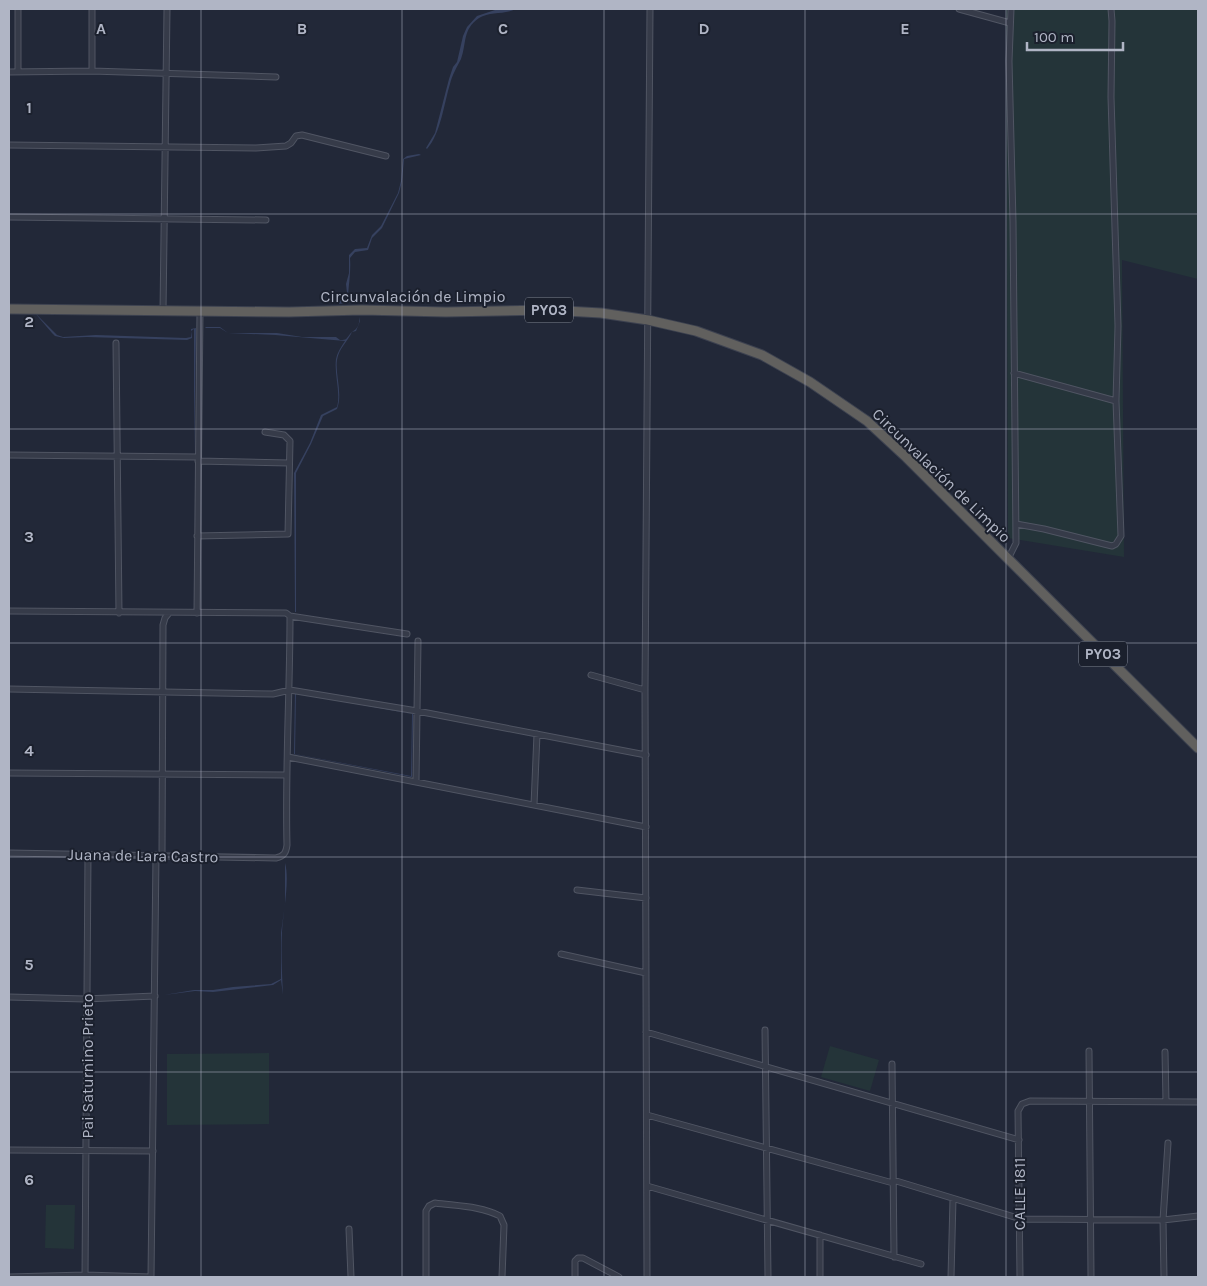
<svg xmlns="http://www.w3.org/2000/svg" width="1207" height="1286" font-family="Karla,sans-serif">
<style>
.green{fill:#243439}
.water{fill:#36415f;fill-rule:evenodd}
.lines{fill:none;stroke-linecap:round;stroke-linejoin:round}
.minor-casing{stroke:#505563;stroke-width:7}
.trunk-casing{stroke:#3d4250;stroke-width:11}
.minor{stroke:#363b49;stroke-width:5}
.trunk{stroke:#61605e;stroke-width:9}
.grid{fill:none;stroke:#b0b5c5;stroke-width:1;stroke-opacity:0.55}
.labels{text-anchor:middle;stroke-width:4;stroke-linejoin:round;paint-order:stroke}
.shield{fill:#1b202d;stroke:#838897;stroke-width:1}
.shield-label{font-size:15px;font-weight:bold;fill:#b0b5c5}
.street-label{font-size:16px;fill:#b0b5c5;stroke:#1b202d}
.grid-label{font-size:16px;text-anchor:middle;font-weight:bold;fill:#b0b5c5;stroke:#1b202d;stroke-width:4;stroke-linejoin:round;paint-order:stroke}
</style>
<rect width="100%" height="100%" fill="#222838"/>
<path class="green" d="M1006,9H1198V279L1122,260L1124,557L1008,538Z
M830,1046L879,1060L870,1091L821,1077Z
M269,1053V1124L167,1125V1054Z
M46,1205H75L74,1249L45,1248Z"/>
<path class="water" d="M516,9C504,15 490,11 479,18C462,30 467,43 461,59C457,67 452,75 450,84C444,103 441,133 427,149L426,148L435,133L449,79L453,67L457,62L463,36L467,27L477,16L495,10Z
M419,154L421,155L404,159L402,181L399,193L382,228L372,238L368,250L355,252L350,258C351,271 349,283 348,295L341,302L342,303L352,301L356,303L354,304L349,302L339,304V301L347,293L346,284L349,273V255L355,249L367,248L372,235L381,226L398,193L401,181L403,159L407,156Z
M359,311L360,321L356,331L352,332C348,341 339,348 337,360C335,376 343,393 337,409L323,416L311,444L296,473V612H295L294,473L310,443L321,415L337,407C341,392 334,375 336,359C337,353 341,347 345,341L275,335L228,333L220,328H206L205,327H220L228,333H277L302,337H336L340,340C347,340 346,339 350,334C351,332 354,331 356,329C360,324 360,317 359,311Z
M34,312L57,335L63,337L96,335L186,338L191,337V329L196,328L194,454V329L191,331L192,338L187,340L87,337L64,338L55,336L52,333Z
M295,691L413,714L412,777L294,754ZM296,693L412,714L411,776L295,754Z
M285,863C290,880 283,913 282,932C281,953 282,974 283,995L281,980L273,985L213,992L195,991L164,995L194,990H213L233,987L271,984L281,979V933L285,904Z"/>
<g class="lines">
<g class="minor-casing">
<path id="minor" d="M959,9L1010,23
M92,71V9
M9,72L92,71L276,77
M18,72V9
M9,145L256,148L286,146L291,143L296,136L302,135L386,156
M9,217L266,220
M163,312L167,9
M116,343L119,613
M1014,373L1116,401
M9,455L198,457
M198,461L289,463
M1016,524L1044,529L1112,546L1116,544L1121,536L1116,401L1118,326L1111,97L1112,21L1111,9
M197,536L288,534L290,441L284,435L265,432
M1008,559L1016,543L1013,222L1009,61L1011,9
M9,611L286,613L290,616C290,693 285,769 287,845C286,853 284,856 276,858L9,853
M197,613L200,311
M290,616L407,634
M591,675L645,690
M9,689L273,694L290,690L417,711L646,755
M288,757L646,827
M9,773L286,775
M416,782L418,641
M534,805L537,734
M162,855L163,625L165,618L169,613
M577,890L646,898
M561,954L646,973
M9,997L85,999L155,996
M765,1030L768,1277
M646,1032L1019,1140
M1089,1051L1091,1277
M1165,1052L1166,1102
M892,1064L894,1257
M647,1115L893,1183
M9,1150L153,1151
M893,1180L1021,1219L1163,1220L1198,1216
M647,1186L921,1264
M349,1229L351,1277
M820,1235V1277
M9,1277L85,1275L151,1277
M85,1277L88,854
M151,1277L156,855
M426,1277V1211L429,1206L435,1203C456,1206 481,1206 500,1216L504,1225L502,1277
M575,1277V1261L578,1258H583L619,1277
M647,1277L645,690L650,9
M951,1277L953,1199
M1020,1277L1018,1111L1022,1104L1030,1101L1198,1102
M1164,1277L1163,1220L1168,1143"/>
</g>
<g class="trunk-casing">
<path id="trunk" d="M9,309L289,312L362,310L446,312L548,310L601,313L648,320L696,331L762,355L810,382L867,421L907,458L1198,748"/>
</g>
<use href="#minor" class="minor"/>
<use href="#trunk" class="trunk"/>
</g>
<path class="grid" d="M201,9V1277M402,9V1277M604,9V1277M805,9V1277M1006,9V1277M9,214H1198M9,429H1198M9,643H1198M9,857H1198M9,1072H1198"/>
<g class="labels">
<g class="shield">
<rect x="525" y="297.5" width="48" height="25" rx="4"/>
<rect x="1079" y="641.5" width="48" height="25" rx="4"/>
</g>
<g class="shield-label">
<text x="549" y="315">PY03</text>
<text x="1103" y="659">PY03</text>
</g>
<g class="street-label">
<text x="413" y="302">Circunvalación de Limpio</text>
<text transform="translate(942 475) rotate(44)" y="6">Circunvalación de Limpio</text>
<text transform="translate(143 855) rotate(1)" y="6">Juana de Lara Castro</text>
<text transform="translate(87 1066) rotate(-90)" y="6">Pai Saturnino Prieto</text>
<text transform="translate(1019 1194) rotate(-90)" y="6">CALLE 1811</text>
</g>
</g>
<g class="grid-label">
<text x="101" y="34">A</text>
<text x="302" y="34">B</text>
<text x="503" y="34">C</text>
<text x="704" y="34">D</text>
<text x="905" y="34">E</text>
<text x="29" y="113">1</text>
<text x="29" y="327">2</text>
<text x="29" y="542">3</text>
<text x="29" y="756">4</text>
<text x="29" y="970">5</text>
<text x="29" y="1185">6</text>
</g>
<rect width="1207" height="1286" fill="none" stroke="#b0b5c5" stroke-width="20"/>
<path d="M1027 42v8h96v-8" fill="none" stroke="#b0b5c5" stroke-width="2.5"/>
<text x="1034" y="42" font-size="15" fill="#b0b5c5" stroke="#1b202d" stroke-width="4" paint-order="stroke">100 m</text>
</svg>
